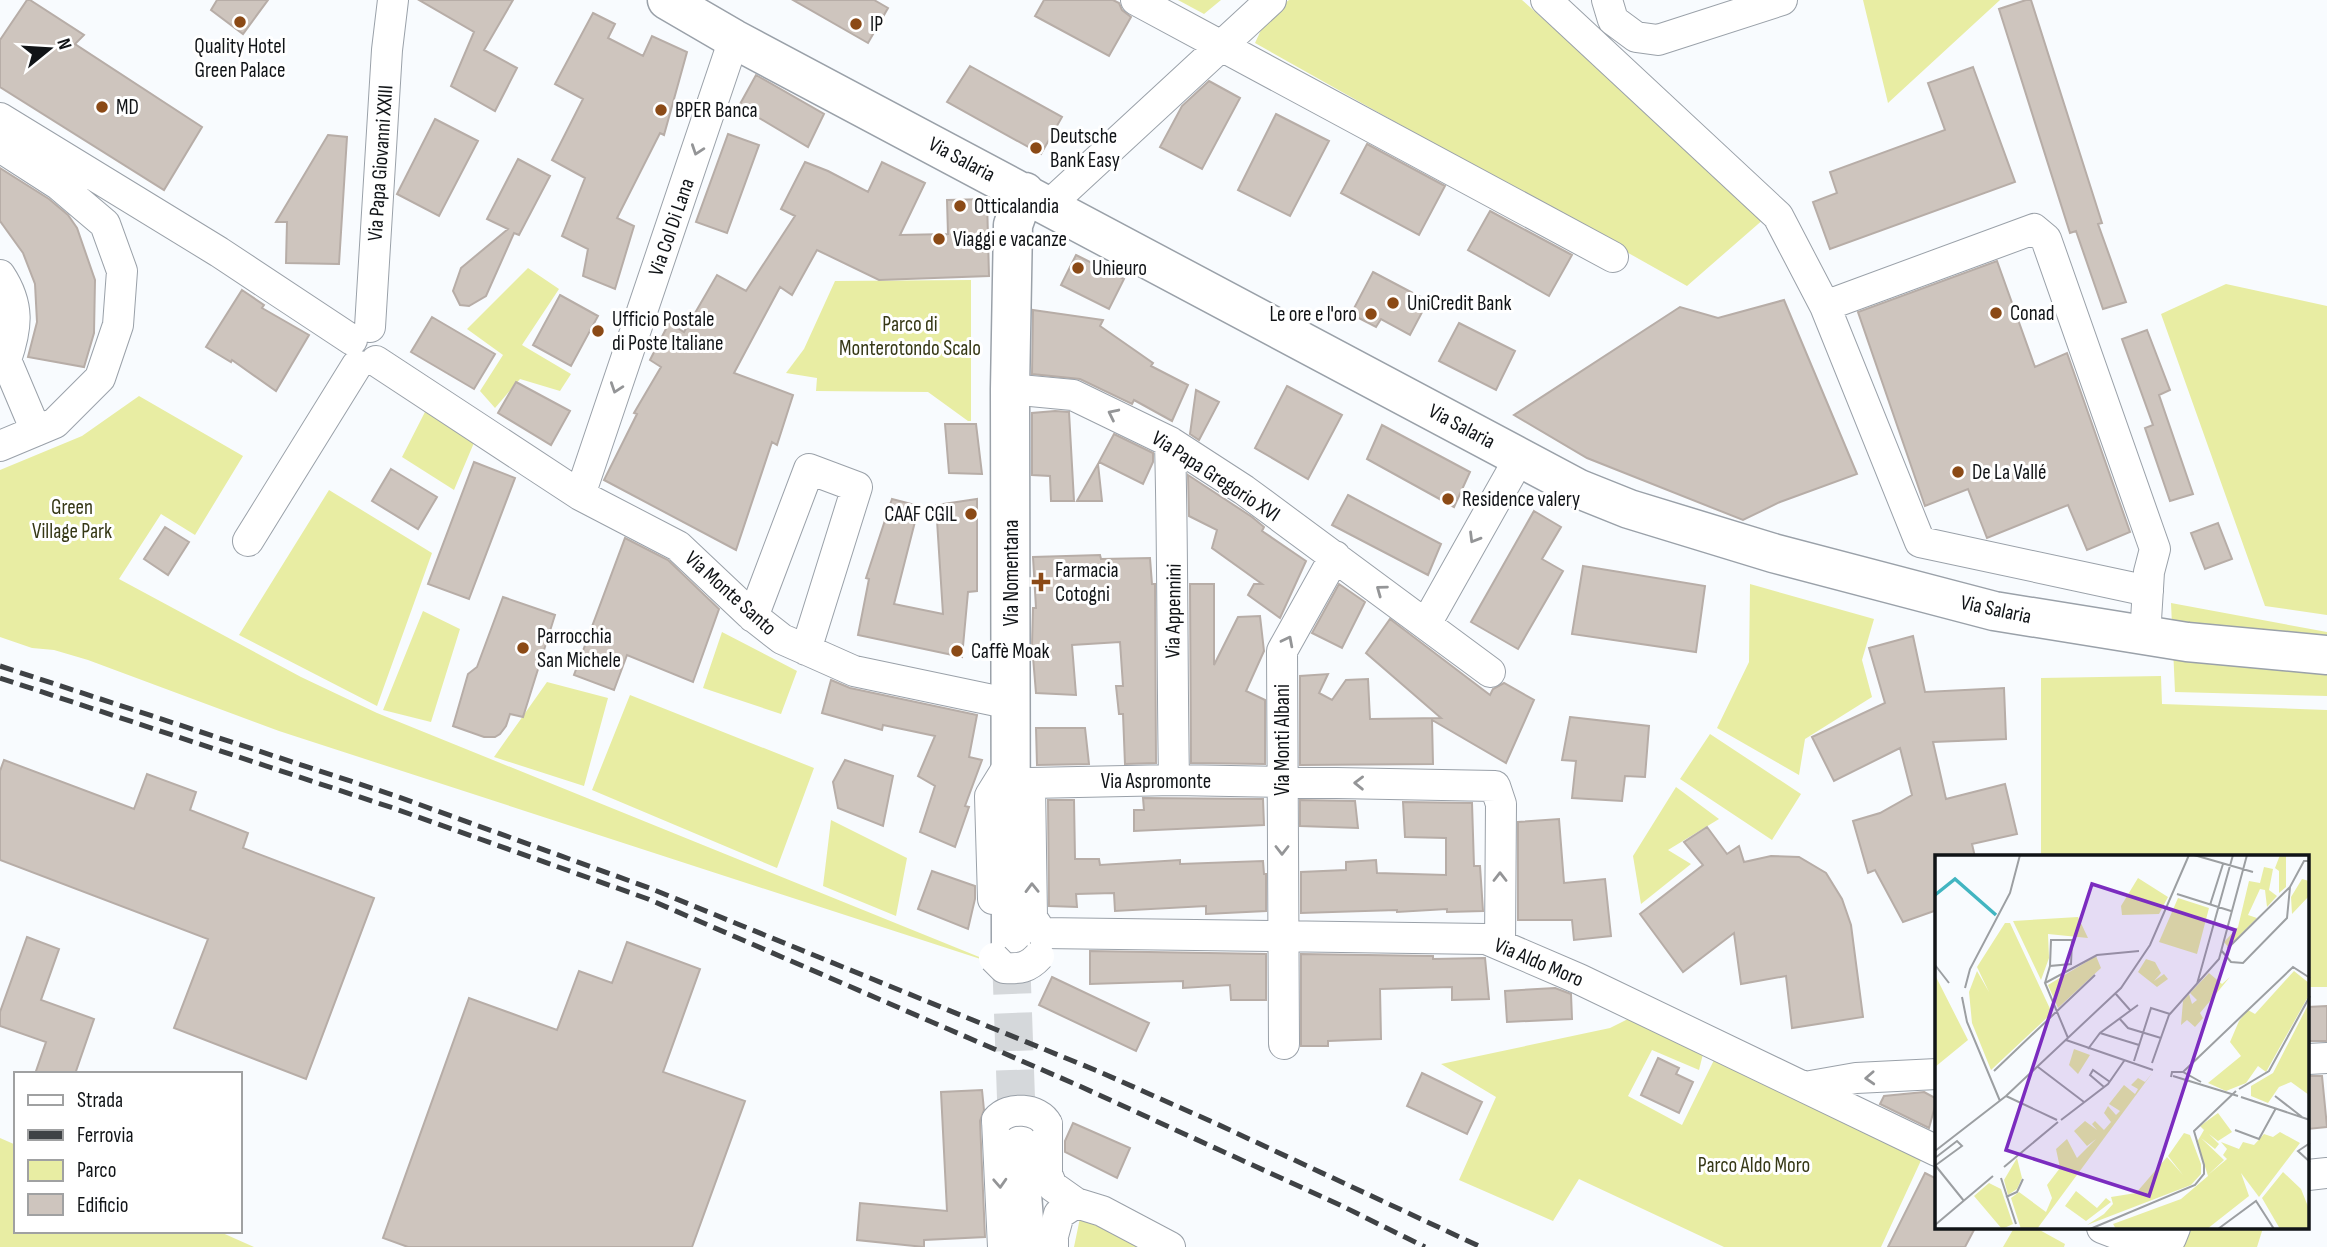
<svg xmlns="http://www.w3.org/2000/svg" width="2327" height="1247" font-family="'Sofia Sans Condensed',sans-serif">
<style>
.green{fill:#e8eda3}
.building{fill:#cec5be;stroke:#b7ada7;stroke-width:2}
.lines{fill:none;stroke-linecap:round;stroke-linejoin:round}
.major-tunnel{stroke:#d5d8db;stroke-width:38;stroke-dasharray:38 19;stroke-linecap:butt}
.minor-casing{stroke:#9aa1a9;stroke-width:32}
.major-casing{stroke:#9aa1a9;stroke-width:41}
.minor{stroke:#fff;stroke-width:30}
.major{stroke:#fff;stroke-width:38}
.rail{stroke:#3f4245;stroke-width:5;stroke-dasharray:14 7;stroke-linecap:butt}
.minor-bridge-casing{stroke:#9aa1a9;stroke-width:32;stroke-linecap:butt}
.minor-bridge{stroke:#fff;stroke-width:30}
.oneway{stroke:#949597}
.poi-dot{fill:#8b4a16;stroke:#fff;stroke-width:2.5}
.labels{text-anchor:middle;stroke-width:6;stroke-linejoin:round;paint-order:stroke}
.poi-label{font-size:21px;fill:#111417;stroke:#fff;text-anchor:start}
.street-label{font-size:21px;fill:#111417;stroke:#fff}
.park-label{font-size:21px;fill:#363816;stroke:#fff}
.inset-river{fill:none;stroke:#42b5c1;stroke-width:3.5}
.inset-road{fill:none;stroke:#9c9fa2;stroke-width:2}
.view{fill:#7b2cbf;fill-opacity:0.15;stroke:#7b2cbf;stroke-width:3.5}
.inset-edge{fill:none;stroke:#111417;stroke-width:3.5}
</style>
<rect width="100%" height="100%" fill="#f8fbfe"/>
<path class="green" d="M1178,0H1221L1204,14Z
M1289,0H1522L1765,218L1687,286L1255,43L1267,17Z
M1863,0H2000L1888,103Z
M528,268L559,289L522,345L571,374L560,391L520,379L495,408L480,391L503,355L467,329Z
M971,280V421H968L928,392L816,391L817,378L786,373L804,349L835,281Z
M2226,284L2327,306V615L2265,606L2161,314Z
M139,396L243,456L195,535L161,514L119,579L301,677L377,713L999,965L279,731L88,660L54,650L32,648L0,637V470L82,436Z
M427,408L476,438L454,490L402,457Z
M329,490L432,553L377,706L239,635Z
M1750,584L1874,619L1862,660L1872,697L1805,739L1799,775L1717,728L1749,662Z
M2171,603L2327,632V696L2175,692Z
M423,611L460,629L431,722L383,710Z
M722,632L797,671L781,714L703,688Z
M2161,676L2162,704L2327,710V987H2308V857H2041V678Z
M547,682L608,698L584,786L494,757Z
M630,695L814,768L777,868L592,790Z
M1710,734L1801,794L1772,840L1680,779Z
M1676,787L1719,819L1668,850L1691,864L1641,904L1633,856Z
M831,820L907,858L896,916L823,886Z
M1636,1015L1705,1046L1699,1070L1652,1050L1628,1096L1682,1125L1716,1056L1924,1154L1881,1247H1724L1579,1179L1553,1221L1459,1180L1496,1097L1441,1064L1610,1028Z
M0,1138L16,1145V1231H218L254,1247H0Z
M1081,1213L1153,1247H1074Z
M2014,1228H2036L2065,1244L2064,1247H2003Z
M2181,1228H2263L2257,1247H2184L2176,1237Z"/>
<path class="building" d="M27,0H30L84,35L75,44L202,127L164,190L0,87V40Z
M217,0H268L243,34L211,10Z
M419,0H513L484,50L517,68L495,111L451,86L474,32Z
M793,0H874L888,8L868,43Z
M1044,0H1113L1119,3L1122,10L1131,17L1109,56L1035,16Z
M2026,0H2031L2102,223L2098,224L2126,302L2103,309L2076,231L2070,233L1999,9Z
M593,13L615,24L608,38L643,56L652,36L687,52L664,135L660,133L617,218L634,226L615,289L583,276L588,249L562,236L585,178L552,160L583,99L555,84Z
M970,66L1062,117L1041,154L947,102Z
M1973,67L2015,182L1830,249L1813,202L1837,193L1830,172L1945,130L1928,83Z
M756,75L824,114L808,147L739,106Z
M1209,81L1240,98L1202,169L1160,147L1182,106Z
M1276,114L1329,141L1290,216L1238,190Z
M435,119L478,141L439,216L397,194Z
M728,134L759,145L727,233L696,222Z
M328,135L347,137L339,264L286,263L287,222H276Z
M1367,144L1445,186L1419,235L1341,193Z
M518,159L550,176L519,235L514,233L486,296L469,306L460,305L453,291L461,268L508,229L487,219Z
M805,162L828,171L868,192L882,162L925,183L900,235L948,234L947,200L987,199L989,276L879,280L817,250L792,295L780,287L734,373L793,395L777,445L772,442L736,550L604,480L637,414L634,413L661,367L650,360L669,323L684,332L717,275L746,291L795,216L781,209Z
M0,168L49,199L68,215L77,228L95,280L94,333L84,367L28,357L37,322L35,284L23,253L0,221Z
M1490,211L1572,255L1549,296L1468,250Z
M1076,255L1124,279L1109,309L1061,285Z
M1997,261L2035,367L2067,353L2130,532L2087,550L2068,505L1987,538L1968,489L1925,506L1858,312Z
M1373,272L1428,301L1410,335L1381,319L1376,327L1351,314Z
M242,290L264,305L262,308L309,335L276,391L232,360L231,362L206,347Z
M560,295L598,316L571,366L533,345Z
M1784,300L1857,474L1780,502L1743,520L1587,458L1514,415L1680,307L1718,318Z
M1033,310L1103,320L1100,326L1153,363L1151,366L1188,385L1172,421L1134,400L1132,404L1080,379L1032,374Z
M432,317L495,354L474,389L411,352Z
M1459,323L1515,351L1496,390L1439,361Z
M2147,330L2170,390L2159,395L2193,494L2170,501L2145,428L2153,425L2122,339Z
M516,382L570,411L551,445L498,413Z
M1287,386L1342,415L1308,479L1255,448Z
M1196,390L1219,402L1199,440L1190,434Z
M1055,411L1069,412L1074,501H1051L1050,476L1032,475V413Z
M945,424H976L982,474L949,473Z
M1382,425L1470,472L1454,507L1367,459Z
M1114,434L1153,453V462L1143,484L1099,462Z
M474,462L515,478L469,599L428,584Z
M1098,464L1102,501H1077Z
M391,469L437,497L418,529L372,501Z
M1188,475L1252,517L1264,527L1262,531L1306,561L1280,618L1248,595L1254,584H1262L1212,548L1217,530L1189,516Z
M1348,495L1441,544L1428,575L1332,525Z
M892,499L919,506L894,604L943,614L936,505L977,499V591L968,592L962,657L858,635L869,579L866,578Z
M1534,511L1561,527L1542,559L1563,571L1518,649L1471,622Z
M2218,523L2232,559L2205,569L2191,533Z
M165,527L189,542L168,575L144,559Z
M625,538L668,560L719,609L693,682L627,655L614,690L574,675Z
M1100,555L1101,559L1150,558L1152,584H1155L1156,763L1125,764L1123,714H1119L1116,686H1123L1120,642L1072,645L1076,695L1036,693L1032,645L1033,608H1036L1033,557Z
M1583,566L1705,586L1696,652L1572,634Z
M1190,584H1214V665L1238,617L1260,616L1264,651L1246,691L1265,700V764L1191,763Z
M1339,584L1365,602L1342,648L1312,633Z
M503,597L555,615L523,717L510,714L506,726L500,734L495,737H484L453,726L468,674L477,667Z
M1390,619L1490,695L1493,689L1504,683L1534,700L1506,763L1432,720L1433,764L1300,765V676L1328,674L1319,693L1332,700L1346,680L1368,679L1370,719L1441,718L1366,653Z
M1913,636L1925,692L2004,688L2006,739L1933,742L1946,799L2005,784L2017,834L1972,844L1975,857H1937V910L1903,922L1875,870L1868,873L1853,821L1880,813L1912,795L1900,748L1834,781L1812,737L1885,703L1869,648Z
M831,680L850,688L977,715L969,757L982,760L965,806L969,807L955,847L920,832L935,786L918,776L935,736L883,725L882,730L822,713Z
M1570,717L1649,726L1645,777L1625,776L1622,801L1572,798L1576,761L1562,760Z
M1036,728H1085L1089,764L1037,765Z
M4,760L134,809L147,774L196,792L190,810L248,833L243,848L374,898L306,1079L174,1028L208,939L0,860V771Z
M845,760L893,776L883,826L838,808L833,782Z
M1143,798L1263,799L1264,825L1134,831V810H1144Z
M1048,800H1074L1075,859H1099L1100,865L1180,860V864L1263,861L1264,874H1266V911L1206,914V906L1115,911L1114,893L1076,894L1077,907L1049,906Z
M1300,800L1355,801L1358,828L1300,826Z
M1403,802L1472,803L1474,866H1480L1483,911L1447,912V909L1397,912V910L1301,913V872L1346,870V862L1376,860L1377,873L1446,875V838L1405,837Z
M1559,819L1564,883L1605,879L1611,936L1574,940L1572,920H1518V822Z
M1707,827L1727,854L1739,846L1744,862L1771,856L1799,857L1826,873L1842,899L1851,925L1863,1017L1792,1028L1786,976L1741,984L1734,933L1683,972L1640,914L1703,865L1684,842Z
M932,871L975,886V899L968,929L918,909Z
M27,937L59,949L41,1000L94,1019L75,1074H35L46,1042L0,1026V1012Z
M627,942L700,969L663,1072L745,1101L692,1247H408L383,1238L469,998L557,1030L579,971L612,983Z
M1090,951L1266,954V1000H1231L1230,985L1183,988V981L1090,984Z
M1301,954L1433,956V959L1485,958L1489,999L1452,1000V987L1380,989L1381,1039L1328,1041V1046H1301Z
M1052,977L1149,1023L1136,1051L1039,1005Z
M1555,988L1571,994L1572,1019L1507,1022L1505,991Z
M2327,1006V1041H2308V1007Z
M1658,1058L1679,1068L1676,1074L1693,1082L1679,1113L1641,1095Z
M1422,1073L1482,1102L1467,1134L1407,1106Z
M2308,1076H2322L2327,1127L2308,1129Z
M982,1090L984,1110L980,1121L985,1237L924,1240V1247L857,1240L860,1203L947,1211L941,1092Z
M1924,1092L1937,1099L1929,1128L1880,1104L1884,1096Z
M1073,1123L1130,1148L1117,1178L1065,1152V1141Z
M1925,1173L1937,1179V1228H1975L1965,1247H1888Z"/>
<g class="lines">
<path class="major-tunnel" d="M1011,956L1017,1127"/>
<g class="minor-casing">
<path id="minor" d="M1136,0L1613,257
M1546,0L1778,216L1825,306L1920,542L2148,591
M1607,0L1613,20L1636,37L1658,40L1782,0
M0,118L219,252L352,340
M0,147L59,185L105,224L122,271L118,325L100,378L55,423L0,446
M1049,205L1271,0
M0,275C20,305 17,328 6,360L36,431
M1825,306L2034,229L2046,239L2155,549L2149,572L2145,636
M370,327L387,50L393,0
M376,361L580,495L678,546L750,614L782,639L854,671L1011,704
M1010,389L1073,395L1170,442L1244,490L1490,672
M1170,442C1173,555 1172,667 1174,780
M580,495L734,39
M248,541L357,365
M753,617L809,469L857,487L806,650
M1426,624L1520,457
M1030,783L1032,918L1042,933L1486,939L1579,979L1937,1151
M1030,783L1174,780L1495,786L1501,804L1500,945
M993,899L990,796L1011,762L1013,764
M1284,1044L1282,651L1335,556
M2308,1059L2327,1058
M1805,1087L1856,1078L1937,1074
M997,1120L1003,1247
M1047,1124V1174L1052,1186L1076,1203L1102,1211L1170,1247
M2308,1175L2327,1173
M2102,1228L2146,1245L2171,1238L2175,1228
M1053,1247V1236L1059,1214L1076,1203"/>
</g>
<g class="major-casing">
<path id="major" d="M667,0L734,39L1579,489L1629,509L1773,553L1994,611L2187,642L2327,655
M1011,956L1010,389L1013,225L1025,192
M1017,1127L1026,1247"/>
</g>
<use href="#minor" class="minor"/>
<use href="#major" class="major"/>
<path class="rail" d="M0,666L396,796L652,889L1100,1072L1217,1124L1481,1247
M0,678L393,808L648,899L1075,1084L1340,1205L1425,1247"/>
<g class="minor-bridge-casing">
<path id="minor-bridge" d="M994,958L1004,968C1020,969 1028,968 1039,956
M997,1120C1008,1106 1039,1108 1047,1124"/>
</g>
<use href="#minor-bridge" class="minor-bridge"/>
</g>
<defs><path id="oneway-chevron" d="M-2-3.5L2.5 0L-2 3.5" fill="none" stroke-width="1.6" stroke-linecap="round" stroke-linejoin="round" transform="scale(1.75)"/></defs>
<g class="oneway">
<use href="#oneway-chevron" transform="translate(697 150) rotate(109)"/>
<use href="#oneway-chevron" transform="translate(616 388) rotate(109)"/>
<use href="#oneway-chevron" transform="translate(1113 414) rotate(-154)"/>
<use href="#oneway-chevron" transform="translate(1474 538) rotate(121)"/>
<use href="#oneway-chevron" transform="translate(1381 590) rotate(-144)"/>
<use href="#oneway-chevron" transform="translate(1288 641) rotate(-63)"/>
<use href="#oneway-chevron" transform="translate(1359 783) rotate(-179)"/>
<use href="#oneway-chevron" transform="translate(1282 850) rotate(90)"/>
<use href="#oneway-chevron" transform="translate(1500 877) rotate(-90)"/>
<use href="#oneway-chevron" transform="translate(1032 888) rotate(-91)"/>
<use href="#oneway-chevron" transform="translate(1870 1078) rotate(177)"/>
<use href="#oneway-chevron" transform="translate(1000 1183) rotate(87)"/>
</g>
<g class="poi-dot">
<circle cx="240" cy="22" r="7"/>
<circle cx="856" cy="24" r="7"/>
<circle cx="102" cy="107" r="7"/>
<circle cx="661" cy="110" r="7"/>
<circle cx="1036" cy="148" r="7"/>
<circle cx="960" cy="206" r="7"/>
<circle cx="939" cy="239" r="7"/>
<circle cx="1078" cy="268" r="7"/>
<circle cx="1393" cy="303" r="7"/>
<circle cx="1996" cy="313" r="7"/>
<circle cx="1371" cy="314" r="7"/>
<circle cx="598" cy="331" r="7"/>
<circle cx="1958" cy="472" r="7"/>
<circle cx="1448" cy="499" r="7"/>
<circle cx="971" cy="514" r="7"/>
<path d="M1037.5 571.5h7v7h7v7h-7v7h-7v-7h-7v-7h7z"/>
<circle cx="523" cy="648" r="7"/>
<circle cx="957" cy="651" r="7"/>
</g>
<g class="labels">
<g class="poi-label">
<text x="870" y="31">IP</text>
<text x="240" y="53" text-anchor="middle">Quality Hotel<tspan x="240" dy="24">Green Palace</tspan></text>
<text x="116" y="114">MD</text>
<text x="675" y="117">BPER Banca</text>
<text x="1050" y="143">Deutsche<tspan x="1050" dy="24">Bank Easy</tspan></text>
<text x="974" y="213">Otticalandia</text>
<text x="953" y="246">Viaggi e vacanze</text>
<text x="1092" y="275">Unieuro</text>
<text x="1407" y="310">UniCredit Bank</text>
<text x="2010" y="320">Conad</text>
<text x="1357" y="321" text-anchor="end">Le ore e l'oro</text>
<text x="612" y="326">Ufficio Postale<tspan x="612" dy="24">di Poste Italiane</tspan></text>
<text x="1972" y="479">De La Vallé</text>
<text x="1462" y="506">Residence valery</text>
<text x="957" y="521" text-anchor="end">CAAF CGIL</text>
<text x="1055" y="577">Farmacia<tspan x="1055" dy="24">Cotogni</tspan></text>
<text x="537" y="643">Parrocchia<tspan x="537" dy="24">San Michele</tspan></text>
<text x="971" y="658">Caffè Moak</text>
</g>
<g class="street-label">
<text transform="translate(962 159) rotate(28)" y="7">Via Salaria</text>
<text transform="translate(380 163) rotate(-86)" y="7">Via Papa Giovanni XXIII</text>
<text transform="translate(671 227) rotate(-71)" y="7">Via Col Di Lana</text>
<text transform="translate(1462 426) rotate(28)" y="7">Via Salaria</text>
<text transform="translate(1216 476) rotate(33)" y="7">Via Papa Gregorio XVI</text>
<text transform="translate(1011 573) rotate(-90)" y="7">Via Nomentana</text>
<text transform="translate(731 593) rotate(42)" y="7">Via Monte Santo</text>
<text transform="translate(1996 609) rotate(12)" y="7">Via Salaria</text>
<text transform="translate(1173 611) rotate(-89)" y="7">Via Appennini</text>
<text transform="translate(1282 740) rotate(-90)" y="7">Via Monti Albani</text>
<text x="1156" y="788">Via Aspromonte</text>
<text transform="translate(1539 962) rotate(23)" y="7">Via Aldo Moro</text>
</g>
<g class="park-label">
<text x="910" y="331">Parco di<tspan x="910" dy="24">Monterotondo Scalo</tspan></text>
<text x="72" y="514">Green<tspan x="72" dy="24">Village Park</tspan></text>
<text x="1754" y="1172">Parco Aldo Moro</text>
</g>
</g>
<g transform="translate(1935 855)">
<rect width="374" height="374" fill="#f8fbfe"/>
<path d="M345,0H351V32L344,38V16L340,13ZM329,12L338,14L334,35L342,41L332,52L330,35L325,34L313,60L322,63L293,92L289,87L303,72L314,26L325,28ZM203,23L233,42L224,59L187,60L186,51ZM367,24L374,26V41L357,59L356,42ZM243,43L274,53L262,99L224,87ZM143,62L153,83L113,79L114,103L106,125L78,66ZM70,68H75L117,158L56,215L37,168L34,137L42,116L54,137L42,112ZM161,101L166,113L123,153L113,130ZM211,104L220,107L226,118L219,126L229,119L233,124L222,132L203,117ZM359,116L374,128V140L331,217L323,211L311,228L291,236L273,228L306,201L295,187L304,166L313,155L320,159ZM274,118L287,129L295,122L265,158L268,163L260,172L252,165L246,170L248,146L254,139L257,149L262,145L255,138ZM0,120L33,185L0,212ZM374,148V240L356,227L344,232L333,248L316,241V231L338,218ZM139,194L155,200L143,219L134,210ZM218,217L102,374H86L76,343L84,337L111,357L117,343L112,330L125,313L121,294L132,284L142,303L161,284L152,291L139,276L150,266L162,275L157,269L160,266L169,275L176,267L169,258L173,251L181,260L185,256L174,249L189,230L200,239L203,234L196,230L203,223L210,227ZM283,258L297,277L283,286L274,279L284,289L280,294L266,283L289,305L273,320L292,304L288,300L292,294L286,287L304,294L308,287L319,290L329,279L338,282L345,277L365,288L324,342L306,318L314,341L272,374H181L178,369L246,344L273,321L262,287L269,275L265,271ZM249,278L255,280L266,309V319L256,330L152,370L169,359L178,349L176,342L201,338L232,302L248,320L233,301ZM82,303L87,323L82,334L73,340L69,325ZM348,317L366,334L374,354V374H345L327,343ZM54,328L66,334L78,369L67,374L39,341ZM141,336L162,353L171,343L176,347L151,366L130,351Z" fill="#e8eda3"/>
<path class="inset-river" d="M0,40L20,24L61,60"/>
<path class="inset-road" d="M259,0L318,17M242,39L296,56M275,50L288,9M293,93L355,32L369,6H375M286,95L296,107L308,108L352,63L355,32M0,110L14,128M110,128L115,111L136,109L137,85H116L115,111M262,129L298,0M30,133L35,114L75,38L85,0M180,138L195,155M27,142L32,167L65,246M184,163L193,173L226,183M165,178L204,190M133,183L110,128L162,100L204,96M131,185L218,215M153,194L165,178L203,150M199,206L216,153L235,159M217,208L234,160L284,104L312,0M103,212L149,247M59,216L160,120M248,217L358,112L375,123M238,221L303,241M236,222L237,217H248L266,227M169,232L155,220L158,215L175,227M304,234L334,216L375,141M71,241L122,265M340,241L367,262M306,242L375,265M126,265L173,229L189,206M300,275L324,284L341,253M375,288L363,296L375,307M0,296L71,241L186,133L215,90L254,0M0,303L22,286L27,291L1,310M0,310L29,346M69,312L123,267M66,323L81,369M71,342L82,337L88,324M0,370L58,321M155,374L260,330L269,319V310L259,276L301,236M283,374L321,346L339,374"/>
<path class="view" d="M157,29L300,75L214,341L71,295Z"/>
<rect width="374" height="374" class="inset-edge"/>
</g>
<rect x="14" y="1072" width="228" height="161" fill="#ffffff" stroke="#a0a1a2" stroke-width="2"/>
<rect x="28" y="1095" width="35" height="10" fill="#ffffff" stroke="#a0a1a2" stroke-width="2"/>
<text x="77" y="1107" font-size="21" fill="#111417">Strada</text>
<rect x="28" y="1130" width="35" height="10" fill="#3f4245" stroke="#a0a1a2" stroke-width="2"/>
<text x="77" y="1142" font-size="21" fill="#111417">Ferrovia</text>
<rect x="28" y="1160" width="35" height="21" fill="#e8eda3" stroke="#a0a1a2" stroke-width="2"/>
<text x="77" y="1177" font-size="21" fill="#111417">Parco</text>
<rect x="28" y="1194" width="35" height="21" fill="#cec5be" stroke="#a0a1a2" stroke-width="2"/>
<text x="77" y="1212" font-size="21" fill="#111417">Edificio</text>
<g transform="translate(49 49) rotate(72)" stroke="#ffffff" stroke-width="5" paint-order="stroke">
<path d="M0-5L12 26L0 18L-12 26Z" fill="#111417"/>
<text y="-10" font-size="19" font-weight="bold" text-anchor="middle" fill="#111417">N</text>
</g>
</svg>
